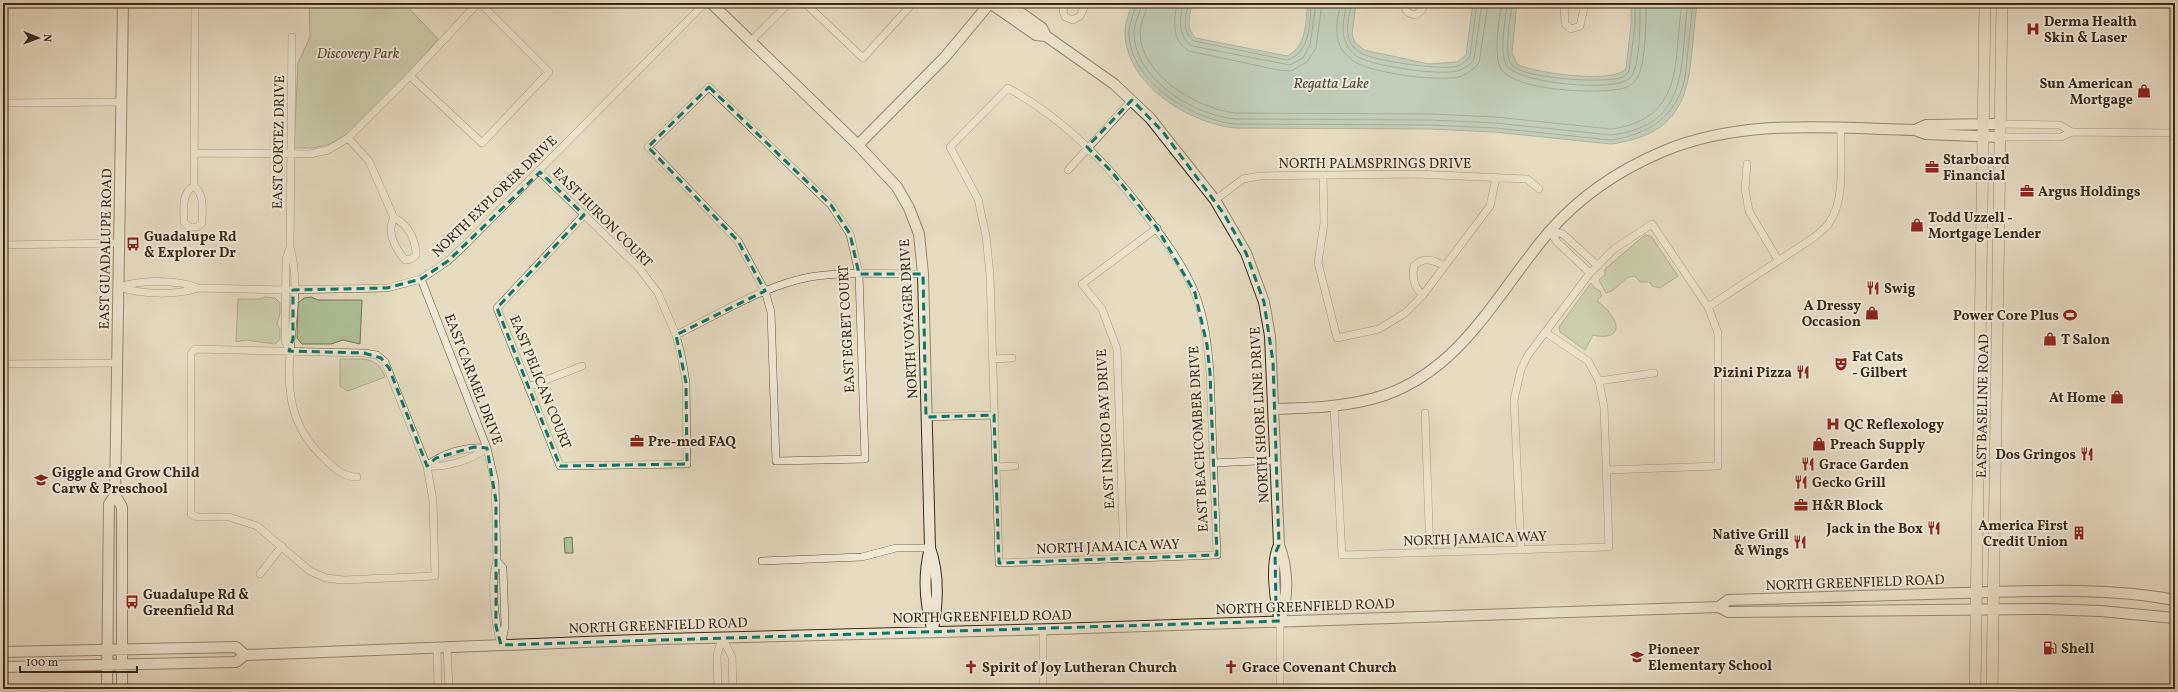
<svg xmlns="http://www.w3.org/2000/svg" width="2178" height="692" font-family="Vollkorn,serif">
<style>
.green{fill:#aec198;stroke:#747658}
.water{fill:#96bbb1;stroke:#718173}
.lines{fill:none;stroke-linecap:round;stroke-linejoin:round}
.shore{stroke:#687364;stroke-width:1}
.street-casing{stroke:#655742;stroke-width:8}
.secondary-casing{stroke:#3a2b17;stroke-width:12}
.primary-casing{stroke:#3a2b17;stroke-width:12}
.street{stroke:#eee8d7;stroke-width:7}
.secondary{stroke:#eee8d7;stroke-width:10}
.primary{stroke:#e5dbc1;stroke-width:11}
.marked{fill:none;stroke:#0f766e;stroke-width:3;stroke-dasharray:8 5;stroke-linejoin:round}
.labels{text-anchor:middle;stroke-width:4;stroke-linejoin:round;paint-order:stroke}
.poi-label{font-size:14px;font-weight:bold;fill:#3a2b17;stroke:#eee8d7;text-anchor:start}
.park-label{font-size:14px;font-style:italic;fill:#575037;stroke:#eee8d7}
.street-label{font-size:14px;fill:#3a2b17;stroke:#eee8d7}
.water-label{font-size:15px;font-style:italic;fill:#514f3e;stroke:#eee8d7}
</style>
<rect width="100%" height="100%" fill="#e5dbc1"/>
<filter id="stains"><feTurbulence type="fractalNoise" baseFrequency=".005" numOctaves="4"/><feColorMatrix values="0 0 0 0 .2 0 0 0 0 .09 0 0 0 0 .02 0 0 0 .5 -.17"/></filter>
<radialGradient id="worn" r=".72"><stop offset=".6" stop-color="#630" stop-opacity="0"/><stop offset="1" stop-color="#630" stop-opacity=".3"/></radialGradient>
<path class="green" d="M309,3H404L438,39L408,74L349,133L330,144L313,148H294L298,63L310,37Z
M1645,235L1651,236L1678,276L1660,288L1652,286L1650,282H1640L1635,276L1628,277L1612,291L1606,293L1599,280L1605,275V269Z
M1591,283L1596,289L1600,291L1602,296L1598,299V302C1607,307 1628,332 1607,336C1603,337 1597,336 1593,335L1585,350L1560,332L1559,327Z
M265,297L275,298L280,303V313L277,324L280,329V339L275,344L246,340L236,342L238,299H260Z
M311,297L318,300H362L360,344L343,340L331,344H302L297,338L298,303L304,298Z
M340,359C360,360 377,354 385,377L348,391L340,386Z
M572,537L573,553H565L564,538Z"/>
<path class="water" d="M1133,3H1192C1190,15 1185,29 1196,38L1287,56C1307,47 1305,23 1308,3H1356L1352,35L1355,42L1364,50L1429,64L1457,62L1466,55L1473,3H1517L1512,53L1517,64C1533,73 1613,84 1626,69L1631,25V3L1697,4C1687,72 1700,132 1611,144L1494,132L1430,129L1235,128C1189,123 1126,85 1125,33C1125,23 1129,12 1133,3Z"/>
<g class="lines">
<path class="shore" d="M1136,3C1135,13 1129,22 1129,33C1130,82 1191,119 1235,124L1431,125L1495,128L1611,140C1648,135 1677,116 1685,78L1693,3
M1141,3C1141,13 1134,22 1134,33C1135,80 1194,115 1235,119L1431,120L1495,123L1611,135C1692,125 1679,64 1688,3
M1147,3C1147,13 1140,22 1140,33C1141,76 1198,109 1236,113L1431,114L1496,117L1611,129C1686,119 1673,60 1682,3
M1177,3C1174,22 1171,39 1189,51L1278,70L1291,71L1307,62L1316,48L1322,3
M1183,3C1180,19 1177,35 1192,46L1290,65L1303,58L1310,45L1316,3
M1188,3C1186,17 1181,32 1194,41L1287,60C1310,54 1310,24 1311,3
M1341,3C1337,17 1333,38 1343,51C1346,55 1352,60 1357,63C1373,73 1445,83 1462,76C1469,73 1475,68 1479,63L1488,3
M1347,3C1344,16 1340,33 1347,45C1349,50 1355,56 1360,58C1376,66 1444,77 1460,70C1466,68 1471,64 1474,59L1482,3
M1352,3C1349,15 1344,34 1352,45C1354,48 1358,51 1361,53C1374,61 1444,71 1458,66C1463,64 1467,60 1470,56L1477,3
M1502,3C1499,18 1493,55 1501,69C1515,91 1596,94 1620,89C1627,88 1633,84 1637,78C1646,65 1646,19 1646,3
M1508,3C1505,17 1499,55 1507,66C1518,83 1616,93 1630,78C1641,66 1640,20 1640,3
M1513,3C1510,15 1504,54 1511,64C1521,79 1601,83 1619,78C1624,77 1626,75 1629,71L1635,25V3"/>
<g class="street-casing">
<path id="street" d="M805,3L863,58L913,3
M1065,3L1063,11L1065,17L1073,20L1080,16L1086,3
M1250,3H1255
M1405,3C1404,11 1408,14 1416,15L1422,10L1424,3
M1564,3L1565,24L1571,29L1580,26L1585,3
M751,41L789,3
M410,76L482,143L549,72L480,3
M709,87L831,205L850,234L859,274L865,459L776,461L771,312L765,291L738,241L648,147Z
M1008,88C1064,119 1105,161 1143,211C1162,236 1183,264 1195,293C1205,319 1208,346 1210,373L1217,555L999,563L990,275L986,236L978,199L950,147Z
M3,103L121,102
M2000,124L2060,125L2072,132
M2000,137H2061L2072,132L2175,133
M348,138L369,161L394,218C408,224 416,240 416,255L411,259L405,260C395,248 386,231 394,218
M194,153L310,154L328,150L348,138L410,76L478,3
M1747,164L1745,189L1749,211L1778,260
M1068,170L1132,100
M540,172L639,268L658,293L676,335L681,354L686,382L687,464L560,466L497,308L584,215
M1323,175L1324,223L1318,263L1337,338L1379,329L1405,313L1423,295L1490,206L1496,178
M194,186L195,3
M194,186C205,195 202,210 202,223L197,227H189L184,222C184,209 181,193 194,186Z
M1215,200L1243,179L1260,176L1416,174L1527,179L1539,189
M1550,231L1563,234L1598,266
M1550,231L1557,242L1590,273
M3,245L119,243
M290,247C310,319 258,398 324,458C334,468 343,477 357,477
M421,279L487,448L495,482L497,561C490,583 495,622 501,645
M118,287C142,294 174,296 198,288L285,290L387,288L421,279L448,261L466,244L705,3
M118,287C140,280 177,279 198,288
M1423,295C1413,288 1412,277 1414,266C1424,256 1433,260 1445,266
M1708,307L1813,238C1818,234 1825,229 1829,223C1846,200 1840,156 1841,128
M676,335C719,314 763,286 810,277C843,271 889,274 923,274
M195,349L364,353L377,355L385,362L427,466L433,501L435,576L343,580L326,578L310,571L257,526L229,517H197L191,514V354Z
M289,351L285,340L286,259L290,247L292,37
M993,359L1012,358
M3,364L117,363
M1599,381L1654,373
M528,387L582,366
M1334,407L1342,555L1609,547L1604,407L1599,381L1588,361L1545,332
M1425,413L1430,553
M926,417L994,415
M1213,463L1276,460
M427,466C442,453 467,446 487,448
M427,466C445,468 472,460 487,448
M996,467L1015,466
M1521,550L1514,400L1521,369L1528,355L1590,273L1614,249L1652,224L1708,307L1718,333V466L1606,470
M1124,559L1117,349L1102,309L1082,284L1157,228
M497,561L503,568L505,625L502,643
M762,561L862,557L896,548H930
M260,574L282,546
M722,637L732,657L733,689
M447,647L449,689
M437,648L438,689
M718,689L717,656L722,637
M1043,689V629
M1280,689V621"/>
</g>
<g class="secondary-casing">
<path id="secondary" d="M711,3L858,145L897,187L909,208L919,234L923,274L930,548C923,575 925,605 933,632
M990,3L1036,35L1046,36
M1007,3L1042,28L1046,36L1114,84L1150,118L1215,200L1246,253L1264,302L1270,336L1279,545C1288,568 1289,597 1280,621
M1915,130L1926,125L2000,124
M858,145L945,57L990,3
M1274,409C1312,408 1349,407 1385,395C1464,367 1498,291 1549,232C1580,196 1621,169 1664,151C1744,118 1831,128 1915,130L1926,134L2000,137
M1279,545C1270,564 1275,600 1280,621
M930,548C939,573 938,602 933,629
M1719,607L1728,612L2045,609L2100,611L2175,618
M3,652L236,647L245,655
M3,667L236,662L245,655L663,639L1055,629L1719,607L1728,600C1806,598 1883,595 1961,593C2032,591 2105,587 2175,600
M107,689L109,504L115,495
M122,689V507L115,495L123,3"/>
</g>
<g class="primary-casing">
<path id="primary" d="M1975,689L1985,3
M1992,689L2002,3"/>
</g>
<use href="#street" class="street"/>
<use href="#secondary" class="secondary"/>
<use href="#primary" class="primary"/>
</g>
<path d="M0 0H2178V692H0ZM709,87L831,205L850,234L859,274H923L926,417L994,415L999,563L1217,555L1210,373L1207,345L1195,293L1157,228L1111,171L1087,147L1132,100L1163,132L1224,214L1246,253L1264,302L1273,362L1279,545L1275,554L1276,605L1280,621L501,645L496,626V501L487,448L474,447L436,458L427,466L389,368L381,358L364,353L289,351L293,339V290L387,288L421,279L448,261L540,172L584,215L497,308L560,466L687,464L686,382L676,335L765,291L738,241L648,147Z" fill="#e5dbc1" fill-opacity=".55" fill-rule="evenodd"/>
<path class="marked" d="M709,87L831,205L850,234L859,274H923L926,417L994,415L999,563L1217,555L1210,373L1207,345L1195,293L1157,228L1111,171L1087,147L1132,100L1163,132L1224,214L1246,253L1264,302L1273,362L1279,545L1275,554L1276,605L1280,621L501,645L496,626V501L487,448L474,447L436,458L427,466L389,368L381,358L364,353L289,351L293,339V290L387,288L421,279L448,261L540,172L584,215L497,308L560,466L687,464L686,382L676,335L765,291L738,241L648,147Z"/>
<defs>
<g id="hospital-bare" transform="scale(1.08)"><path d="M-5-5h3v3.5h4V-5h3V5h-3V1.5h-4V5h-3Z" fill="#8f2418" stroke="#eee8d7" stroke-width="2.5" paint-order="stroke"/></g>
<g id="shop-bare" transform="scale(1.08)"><path d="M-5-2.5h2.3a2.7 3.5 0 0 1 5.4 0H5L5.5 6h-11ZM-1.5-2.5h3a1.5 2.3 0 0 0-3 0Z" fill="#8f2418" stroke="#eee8d7" stroke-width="2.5" paint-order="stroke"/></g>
<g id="office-bare" transform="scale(1.08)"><path d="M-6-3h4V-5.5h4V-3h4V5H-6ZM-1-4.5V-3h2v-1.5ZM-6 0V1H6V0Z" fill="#8f2418" stroke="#eee8d7" stroke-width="2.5" paint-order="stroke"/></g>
<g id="bus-bare" transform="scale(1.08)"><path d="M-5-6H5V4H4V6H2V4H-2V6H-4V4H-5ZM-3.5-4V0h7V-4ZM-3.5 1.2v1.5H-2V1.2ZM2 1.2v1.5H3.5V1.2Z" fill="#8f2418" stroke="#eee8d7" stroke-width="2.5" paint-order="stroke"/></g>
<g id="restaurant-bare" transform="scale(1.08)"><path d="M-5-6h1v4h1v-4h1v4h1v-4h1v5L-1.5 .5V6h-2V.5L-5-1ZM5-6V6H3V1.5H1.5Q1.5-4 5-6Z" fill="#8f2418" stroke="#eee8d7" stroke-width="2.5" paint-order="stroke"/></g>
<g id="stadium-bare" transform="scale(1.08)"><path d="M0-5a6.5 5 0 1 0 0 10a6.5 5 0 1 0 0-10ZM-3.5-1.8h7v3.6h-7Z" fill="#8f2418" stroke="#eee8d7" stroke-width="2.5" paint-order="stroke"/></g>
<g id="theatre-bare" transform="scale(1.08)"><path d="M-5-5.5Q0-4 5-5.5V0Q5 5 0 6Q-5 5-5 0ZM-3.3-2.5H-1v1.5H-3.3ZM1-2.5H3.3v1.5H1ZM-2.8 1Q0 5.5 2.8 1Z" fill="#8f2418" stroke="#eee8d7" stroke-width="2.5" paint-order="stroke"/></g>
<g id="school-bare" transform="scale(1.08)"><path d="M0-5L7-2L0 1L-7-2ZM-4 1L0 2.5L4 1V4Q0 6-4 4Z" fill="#8f2418" stroke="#eee8d7" stroke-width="2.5" paint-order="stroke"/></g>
<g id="building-bare" transform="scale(1.08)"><path d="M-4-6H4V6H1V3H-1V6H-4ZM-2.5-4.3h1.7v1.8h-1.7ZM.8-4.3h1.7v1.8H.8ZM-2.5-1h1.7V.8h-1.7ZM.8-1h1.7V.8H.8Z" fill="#8f2418" stroke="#eee8d7" stroke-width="2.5" paint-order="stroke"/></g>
<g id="fuel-bare" transform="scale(1.08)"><path d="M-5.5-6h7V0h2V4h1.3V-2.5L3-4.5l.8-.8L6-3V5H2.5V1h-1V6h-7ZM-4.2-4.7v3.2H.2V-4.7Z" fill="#8f2418" stroke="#eee8d7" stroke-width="2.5" paint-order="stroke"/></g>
<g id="church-bare" transform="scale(1.08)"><path d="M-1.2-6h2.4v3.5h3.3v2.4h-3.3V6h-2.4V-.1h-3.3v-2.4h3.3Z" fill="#8f2418" stroke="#eee8d7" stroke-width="2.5" paint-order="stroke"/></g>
</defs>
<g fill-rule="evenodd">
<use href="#hospital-bare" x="2033" y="29"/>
<use href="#shop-bare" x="2144" y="91"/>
<use href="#office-bare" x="1932" y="167"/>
<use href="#office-bare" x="2027" y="191"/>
<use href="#shop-bare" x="1917" y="225"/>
<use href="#bus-bare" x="133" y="244"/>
<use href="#restaurant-bare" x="1873" y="288"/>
<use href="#shop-bare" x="1872" y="313"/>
<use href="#stadium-bare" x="2070" y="315"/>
<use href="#shop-bare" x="2050" y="339"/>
<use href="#theatre-bare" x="1841" y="364"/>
<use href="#restaurant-bare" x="1803" y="372"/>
<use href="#shop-bare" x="2117" y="397"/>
<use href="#hospital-bare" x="1833" y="424"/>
<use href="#office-bare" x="637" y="441"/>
<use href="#shop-bare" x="1819" y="444"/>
<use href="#restaurant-bare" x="2087" y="454"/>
<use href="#restaurant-bare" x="1808" y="464"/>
<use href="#school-bare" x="41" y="480"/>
<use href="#restaurant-bare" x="1801" y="482"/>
<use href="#office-bare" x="1801" y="505"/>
<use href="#restaurant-bare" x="1934" y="528"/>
<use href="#building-bare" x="2079" y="533"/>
<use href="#restaurant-bare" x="1800" y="542"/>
<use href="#bus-bare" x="132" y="602"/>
<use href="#fuel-bare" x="2050" y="648"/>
<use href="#school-bare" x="1637" y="657"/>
<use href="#church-bare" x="971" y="667"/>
<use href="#church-bare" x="1231" y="667"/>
</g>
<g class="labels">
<g class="poi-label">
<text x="2044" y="26">Derma Health<tspan x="2044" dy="16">Skin &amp; Laser</tspan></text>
<text x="2133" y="88" text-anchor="end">Sun American<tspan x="2133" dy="16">Mortgage</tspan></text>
<text x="1943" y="164">Starboard<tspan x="1943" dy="16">Financial</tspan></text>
<text x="2038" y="196">Argus Holdings</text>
<text x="1928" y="222">Todd Uzzell -<tspan x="1928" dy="16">Mortgage Lender</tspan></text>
<text x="144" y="241">Guadalupe Rd<tspan x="144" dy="16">&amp; Explorer Dr</tspan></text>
<text x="1884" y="293">Swig</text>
<text x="1861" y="310" text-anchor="end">A Dressy<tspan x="1861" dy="16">Occasion</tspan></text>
<text x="2059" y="320" text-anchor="end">Power Core Plus</text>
<text x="2061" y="344">T Salon</text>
<text x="1852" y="361">Fat Cats<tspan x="1852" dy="16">- Gilbert</tspan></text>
<text x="1792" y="377" text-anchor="end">Pizini Pizza</text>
<text x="2106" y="402" text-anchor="end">At Home</text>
<text x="1844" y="429">QC Reflexology</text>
<text x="648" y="446">Pre-med FAQ</text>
<text x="1830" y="449">Preach Supply</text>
<text x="2076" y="459" text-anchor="end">Dos Gringos</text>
<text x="1819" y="469">Grace Garden</text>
<text x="52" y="477">Giggle and Grow Child<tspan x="52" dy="16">Carw &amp; Preschool</tspan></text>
<text x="1812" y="487">Gecko Grill</text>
<text x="1812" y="510">H&amp;R Block</text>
<text x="2068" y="530" text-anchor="end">America First<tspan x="2068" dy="16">Credit Union</tspan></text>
<text x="1923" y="533" text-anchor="end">Jack in the Box</text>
<text x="1789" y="539" text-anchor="end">Native Grill<tspan x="1789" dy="16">&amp; Wings</tspan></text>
<text x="143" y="599">Guadalupe Rd &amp;<tspan x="143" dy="16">Greenfield Rd</tspan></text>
<text x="2061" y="653">Shell</text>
<text x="1648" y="654">Pioneer<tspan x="1648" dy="16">Elementary School</tspan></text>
<text x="982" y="672">Spirit of Joy Lutheran Church</text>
<text x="1242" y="672">Grace Covenant Church</text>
</g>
<g class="park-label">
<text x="358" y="58">Discovery Park</text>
</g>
<g class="street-label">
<text transform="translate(278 142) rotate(-89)" y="5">EAST CORTEZ DRIVE</text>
<text x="1375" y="168">NORTH PALMSPRINGS DRIVE</text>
<text transform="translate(494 196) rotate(-44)" y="5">NORTH EXPLORER DRIVE</text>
<text transform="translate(603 217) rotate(45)" y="5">EAST HURON COURT</text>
<text transform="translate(105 249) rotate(-89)" y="5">EAST GUADALUPE ROAD</text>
<text transform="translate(908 319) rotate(-93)" y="5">NORTH VOYAGER DRIVE</text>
<text transform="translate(846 329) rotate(-93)" y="5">EAST EGRET COURT</text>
<text transform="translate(474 379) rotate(69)" y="5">EAST CARMEL DRIVE</text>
<text transform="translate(541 382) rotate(68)" y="5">EAST PELICAN COURT</text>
<text transform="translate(1982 406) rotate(-89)" y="5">EAST BASELINE ROAD</text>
<text transform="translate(1259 415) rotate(-93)" y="5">NORTH SHORE LINE DRIVE</text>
<text transform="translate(1105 429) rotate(-93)" y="5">EAST INDIGO BAY DRIVE</text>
<text transform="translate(1198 439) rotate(-93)" y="5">EAST BEACHCOMBER DRIVE</text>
<text transform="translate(1475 538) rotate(-2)" y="5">NORTH JAMAICA WAY</text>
<text transform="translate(1108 546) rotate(-2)" y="5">NORTH JAMAICA WAY</text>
<text transform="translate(1855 582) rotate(-2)" y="5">NORTH GREENFIELD ROAD</text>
<text transform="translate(1305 606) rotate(-2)" y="5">NORTH GREENFIELD ROAD</text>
<text transform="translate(982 616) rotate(-1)" y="5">NORTH GREENFIELD ROAD</text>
<text transform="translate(658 625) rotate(-2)" y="5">NORTH GREENFIELD ROAD</text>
</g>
<g class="water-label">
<text x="1331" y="88">Regatta Lake</text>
</g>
</g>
<rect width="2178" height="692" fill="none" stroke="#e5dbc1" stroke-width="16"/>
<rect x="4" y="4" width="2170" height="684" fill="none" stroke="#3a2b17" stroke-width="2"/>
<rect x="8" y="8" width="2162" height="676" fill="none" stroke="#3a2b17"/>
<g transform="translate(38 38) rotate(91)" stroke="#eee8d7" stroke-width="3" paint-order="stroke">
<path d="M0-3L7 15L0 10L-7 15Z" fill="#3a2b17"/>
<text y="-6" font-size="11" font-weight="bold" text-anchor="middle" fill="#3a2b17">N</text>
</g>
<path d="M20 666v6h117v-6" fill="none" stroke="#3a2b17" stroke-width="2"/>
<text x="26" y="666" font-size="12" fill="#3a2b17" stroke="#eee8d7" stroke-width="3" paint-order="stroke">100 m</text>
<rect width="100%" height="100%" filter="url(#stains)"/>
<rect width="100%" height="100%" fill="url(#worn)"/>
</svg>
